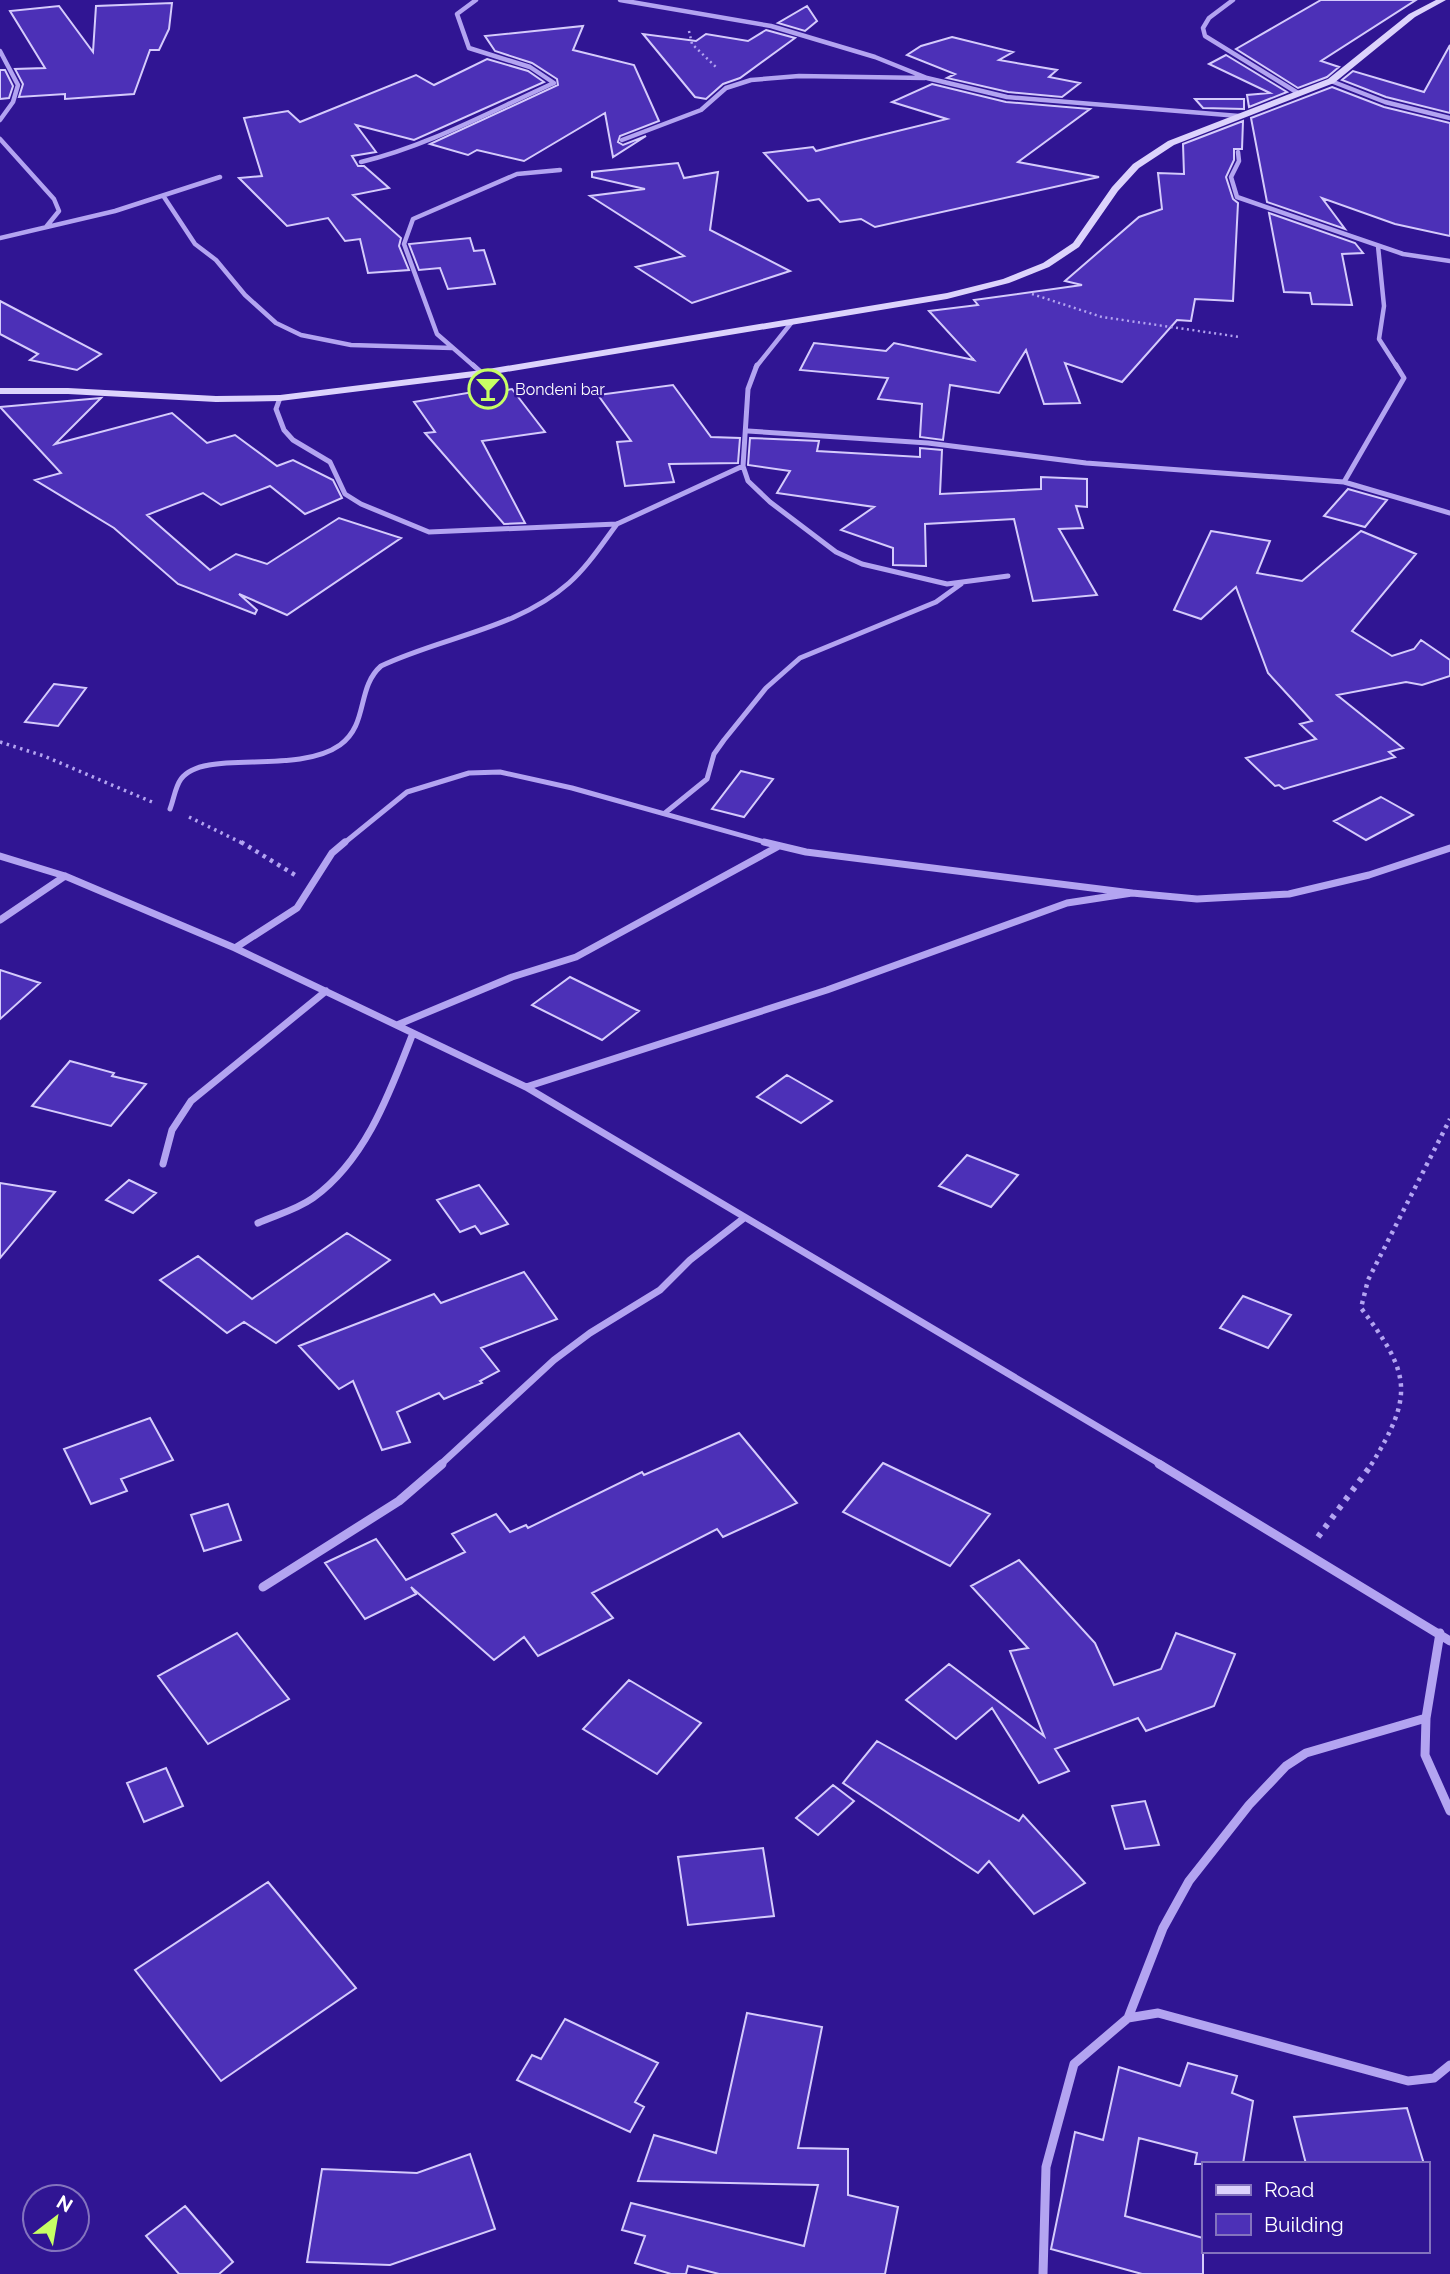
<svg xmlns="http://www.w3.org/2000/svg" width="1450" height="2274" font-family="Raleway,sans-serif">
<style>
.building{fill:#4c30b7;stroke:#d5cbfc;stroke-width:2}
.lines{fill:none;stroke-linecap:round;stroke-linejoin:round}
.path-far3{stroke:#b3a4f1;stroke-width:2.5;stroke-dasharray:2 3.5;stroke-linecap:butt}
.path-far2{stroke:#b3a4f1;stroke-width:3.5;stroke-dasharray:2.5 4.5;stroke-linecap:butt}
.path-far1{stroke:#b3a4f1;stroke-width:4.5;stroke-dasharray:3.5 5;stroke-linecap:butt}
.path{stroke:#b3a4f1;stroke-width:6;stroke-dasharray:4.5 7;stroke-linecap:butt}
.street-far3{stroke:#b3a4f1;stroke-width:4.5}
.street-far2{stroke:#b3a4f1;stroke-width:5}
.street-far1{stroke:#b3a4f1;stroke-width:7}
.street{stroke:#b3a4f1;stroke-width:9}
.secondary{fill:#dcd3fc;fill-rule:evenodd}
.labels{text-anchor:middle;stroke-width:5;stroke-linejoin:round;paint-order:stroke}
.far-poi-label{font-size:16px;fill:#fff;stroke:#301593;text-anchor:start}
</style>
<rect width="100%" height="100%" fill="#301593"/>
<path class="building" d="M1321,0H1416L1321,61L1339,67L1327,77L1298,88L1236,49Z
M172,3L169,29L159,50H150L134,94L65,99V94L19,97L23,84L15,69L45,68L10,11L59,6L93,52L96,6Z
M807,6L817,21L805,31L778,23Z
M583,26L573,50L634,65L659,121L620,136L618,142L623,145L646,136L613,157L605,113L524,161L477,150L468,155L430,144L558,85L557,79L532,63L495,51L485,36Z
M766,30L795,38L740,78L723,84L706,99L695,97L643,34L696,41L706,34L748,41Z
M952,37L1013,52L999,60L1057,70L1049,77L1080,83L1062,97L1008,92L947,78L955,74L907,55L921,46Z
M1450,45V113L1386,97L1342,80L1353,71L1424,92Z
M1226,55L1287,92L1249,107L1247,95L1270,93L1209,64Z
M487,59L528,71L544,82L414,140L356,125L376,152L352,156L358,166H364L389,188L353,195L401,238L399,246L409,270L368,273L360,239L345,241L328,218L287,226L239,178L262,176L244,118L288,111L300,122L416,75L434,85Z
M0,70H5L13,86L9,98L0,99Z
M932,84L1006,102L1090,109L1018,162L1099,177L875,227L861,219L840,222L819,199L808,201L764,153L813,147L816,151L947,119L892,102Z
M1332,87L1384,107L1450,123V236L1395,224L1322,198L1345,229L1267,202L1251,118Z
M1195,99H1244V109L1203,108Z
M1243,121L1242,149H1234V160L1226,177L1233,199L1238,203L1233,301L1195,299L1191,321L1177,320L1122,382L1065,363L1080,403L1044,404L1026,350L999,393L950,385L943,440L920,437L922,404L878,399L888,378L800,370L814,343L886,351L894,343L974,360L929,311L978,305L974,300L1082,285L1065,281L1139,217L1162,209L1158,173L1184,174L1183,144Z
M678,163L684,178L718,172L710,230L790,271L692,303L636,267L684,256L590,196L645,189L592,177V172Z
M1269,213L1355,243L1363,253L1342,254L1352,305L1312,304L1310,293L1284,292Z
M470,238L474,251L484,250L495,284L448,289L440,268L419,270L409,244Z
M0,301L101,354L77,370L30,360L38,354L0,334Z
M673,385L711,437L740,438L738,463L669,464L674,482L625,486L617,442L631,441L598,395Z
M512,389L545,432L482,441L525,523L504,524L425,433L435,432L414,402L479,391L482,395Z
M101,398L55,444L172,413L207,443L235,435L277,466L293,460L333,480L342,498L305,514L270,486L221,505L203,493L147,515L210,570L236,554L267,564L339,518L401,538L287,615L239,594L257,610L255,614L178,584L114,528L35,480L61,473L0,407Z
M750,438L819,441L817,451L920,457V448L942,450L940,494L1041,489V477L1087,479V507L1076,506L1083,528L1059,529L1097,595L1033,601L1014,519L925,524L926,566L893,565V548L841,530L874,507L777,493L790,471L748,465Z
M1348,489L1387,500L1365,527L1324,516Z
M1211,531L1270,541L1257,573L1302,581L1361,531L1416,554L1352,631L1392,656L1414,649L1421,640L1450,660V676L1422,685L1406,682L1337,695L1403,748L1389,752L1395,757L1284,789L1279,785L1275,786L1246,758L1316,739L1300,724L1312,721L1268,673L1236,587L1201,619L1174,610Z
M54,684L86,688L58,726L25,722Z
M741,771L773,779L744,817L712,809Z
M1381,797L1413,815L1366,840L1334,821Z
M0,970L40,983L0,1019Z
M570,977L639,1011L602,1040L532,1005Z
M70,1061L114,1073L112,1076L146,1084L111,1126L32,1106Z
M787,1075L832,1101L801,1123L757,1097Z
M967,1155L1018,1175L991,1207L939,1186Z
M129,1180L156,1193L133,1213L106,1200Z
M0,1183L55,1192L0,1258Z
M479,1185L508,1224L481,1234L475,1226L460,1232L437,1200Z
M347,1233L390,1260L276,1343L244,1322L227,1333L160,1280L198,1256L252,1299Z
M524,1272L557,1319L481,1348L499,1371L480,1381L482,1383L444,1399L439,1393L397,1412L410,1442L382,1450L353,1381L339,1389L299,1346L434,1294L441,1303Z
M1243,1296L1291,1315L1268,1348L1220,1328Z
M150,1418L173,1460L121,1479L127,1491L91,1504L64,1449Z
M739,1433L797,1503L723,1537L717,1529L592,1593L613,1618L538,1656L524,1637L494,1660L411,1587L416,1594L365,1619L325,1563L376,1539L406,1580L465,1552L452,1534L496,1514L510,1532L526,1525L528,1528L642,1472L644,1475Z
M883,1463L990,1514L950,1566L843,1512Z
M228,1504L241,1540L204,1551L191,1515Z
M1019,1560L1095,1643L1114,1685L1161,1669L1176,1633L1235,1654L1214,1706L1146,1731L1138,1718L1055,1749L1069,1771L1039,1783L992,1708L956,1739L906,1700L949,1664L1044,1736L1010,1651L1028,1648L971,1586Z
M237,1633L289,1699L208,1744L158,1676Z
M629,1680L701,1723L657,1774L583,1729Z
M877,1741L1019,1821L1023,1815L1085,1883L1034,1914L989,1861L978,1873L843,1783Z
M166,1768L183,1806L144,1822L127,1783Z
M833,1785L854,1801L818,1835L796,1818Z
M1145,1801L1159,1845L1125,1849L1112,1806Z
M763,1848L774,1916L688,1925L678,1857Z
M268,1882L356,1988L221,2081L135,1970Z
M747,2013L822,2027L798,2148L848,2149V2195L898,2207L885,2274H719L688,2266L686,2274H671L635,2263L645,2236L622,2230L631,2203L804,2246L818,2185L638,2181L654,2135L716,2153Z
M565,2019L658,2063L635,2102L644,2107L630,2132L517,2080L532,2055L541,2059Z
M1188,2063L1237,2076L1232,2093L1253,2101L1243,2164H1195L1197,2153L1139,2138L1125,2216L1203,2238V2274H1142L1051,2249L1075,2132L1103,2140L1119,2067L1180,2086Z
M1407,2108L1424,2164H1306L1294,2117Z
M470,2154L495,2229L390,2265L307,2262L322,2169L417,2173Z
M185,2206L233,2262L219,2274H179L146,2236Z"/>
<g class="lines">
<path class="path-far3" d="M689,31L692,44L718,69
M1032,294L1102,317L1240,337"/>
<path class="path-far2" d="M0,742L44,756L152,802
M189,817L244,844"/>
<path class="path-far1" d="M241,842L295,875
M1371,1465C1415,1394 1410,1373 1361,1308L1368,1280L1450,1119"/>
<path class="path" d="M1318,1537L1372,1464"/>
<path class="street-far3" d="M620,0L771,26L875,57L927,78L1007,97L1239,116
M1233,0L1209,18L1203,28L1205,36L1298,93
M0,51L18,85L13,102L0,120
M1331,81L1385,102L1450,118
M0,139L54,199L59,211L46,227
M622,140L701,110L726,88L751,80L799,76L925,78
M1238,152L1239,161L1231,177L1237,197L1403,254L1450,261
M361,162C428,146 491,111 554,83L530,67L469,48L457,14L476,0
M164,197L195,244L216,260L245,295L276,323L301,335L351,345L452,348
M0,238L115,211L220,177
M1378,246L1384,306L1379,339L1397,367
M475,367L437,334L404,244L413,219L517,174L560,170
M756,367L792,322"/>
<path class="street-far2" d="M473,365L482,373
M757,365L748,389L743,466L748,481L770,502L836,552L862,564L947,584L1008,576
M280,398L276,409L284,430L293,440L330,462L345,494L361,504L429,532L617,524L743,466
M748,431L928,443L1086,463L1344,482L1450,513
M1344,482L1404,378L1396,365
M170,809C174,799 175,787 181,779C203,748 296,776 340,745C369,724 356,688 381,666C442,637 517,629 569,583C588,566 602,544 617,524
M665,813L707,779L714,754L724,740L766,688L800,658L936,602L961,584
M343,844L407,792L469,773L500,772L572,788L772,844"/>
<path class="street-far1" d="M764,842L806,852L1132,893
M0,856L65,876L235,948L526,1087L1162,1465
M0,920L65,876
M235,948L297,908L332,853L345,842
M397,1025L512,977L576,957L779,846
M526,1087L827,990L1067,903L1132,893L1197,899L1289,894L1369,875L1450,848
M163,1164L172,1130L191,1101L326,991
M258,1223C276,1215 296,1210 313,1198C366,1160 390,1092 413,1033
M440,1465L554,1360L590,1333L660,1290L690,1260L744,1218"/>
<path class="street" d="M1159,1464L1450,1641
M263,1587L399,1501L442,1464
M1440,1633L1426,1718L1425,1755L1450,1811
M1128,2018L1163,1928L1189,1881L1249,1805L1286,1766L1306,1753L1426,1718
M1043,2274L1046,2167L1074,2064L1128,2018L1158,2013L1408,2081L1434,2078L1450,2065"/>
<path class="secondary" d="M1436,0H1446L1415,17L1334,83L1174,145L1139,168L1118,191L1079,247L1049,267L1009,283L947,299L482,376L280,401L216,402L68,394H0V388H68L216,396L280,395L482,370L947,293L1003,279L1043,263L1073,243L1112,187L1133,164L1168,141L1328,79L1409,14Z"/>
</g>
<defs>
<g id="bar-ring" transform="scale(2.0125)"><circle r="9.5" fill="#301593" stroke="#c7ff64" stroke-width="1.5"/><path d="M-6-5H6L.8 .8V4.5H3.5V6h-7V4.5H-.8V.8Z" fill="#c7ff64"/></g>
</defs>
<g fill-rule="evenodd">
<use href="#bar-ring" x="488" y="389"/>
</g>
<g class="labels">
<g class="far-poi-label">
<text x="515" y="395">Bondeni bar</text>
</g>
</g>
<rect x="1202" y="2162" width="228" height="91" fill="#301593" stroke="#8373be" stroke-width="2"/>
<rect x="1216" y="2185" width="35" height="10" fill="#dcd3fc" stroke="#8373be" stroke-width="2"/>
<text x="1264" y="2197" font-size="21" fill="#ffffff">Road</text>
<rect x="1216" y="2214" width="35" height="21" fill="#4c30b7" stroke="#8373be" stroke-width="2"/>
<text x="1264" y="2232" font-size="21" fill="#ffffff">Building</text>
<g transform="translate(56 2218) rotate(31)"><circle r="33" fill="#301593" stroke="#8373be" stroke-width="2"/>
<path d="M0-5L12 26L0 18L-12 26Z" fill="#c7ff64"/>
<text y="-10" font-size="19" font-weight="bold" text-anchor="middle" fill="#ffffff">N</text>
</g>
</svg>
